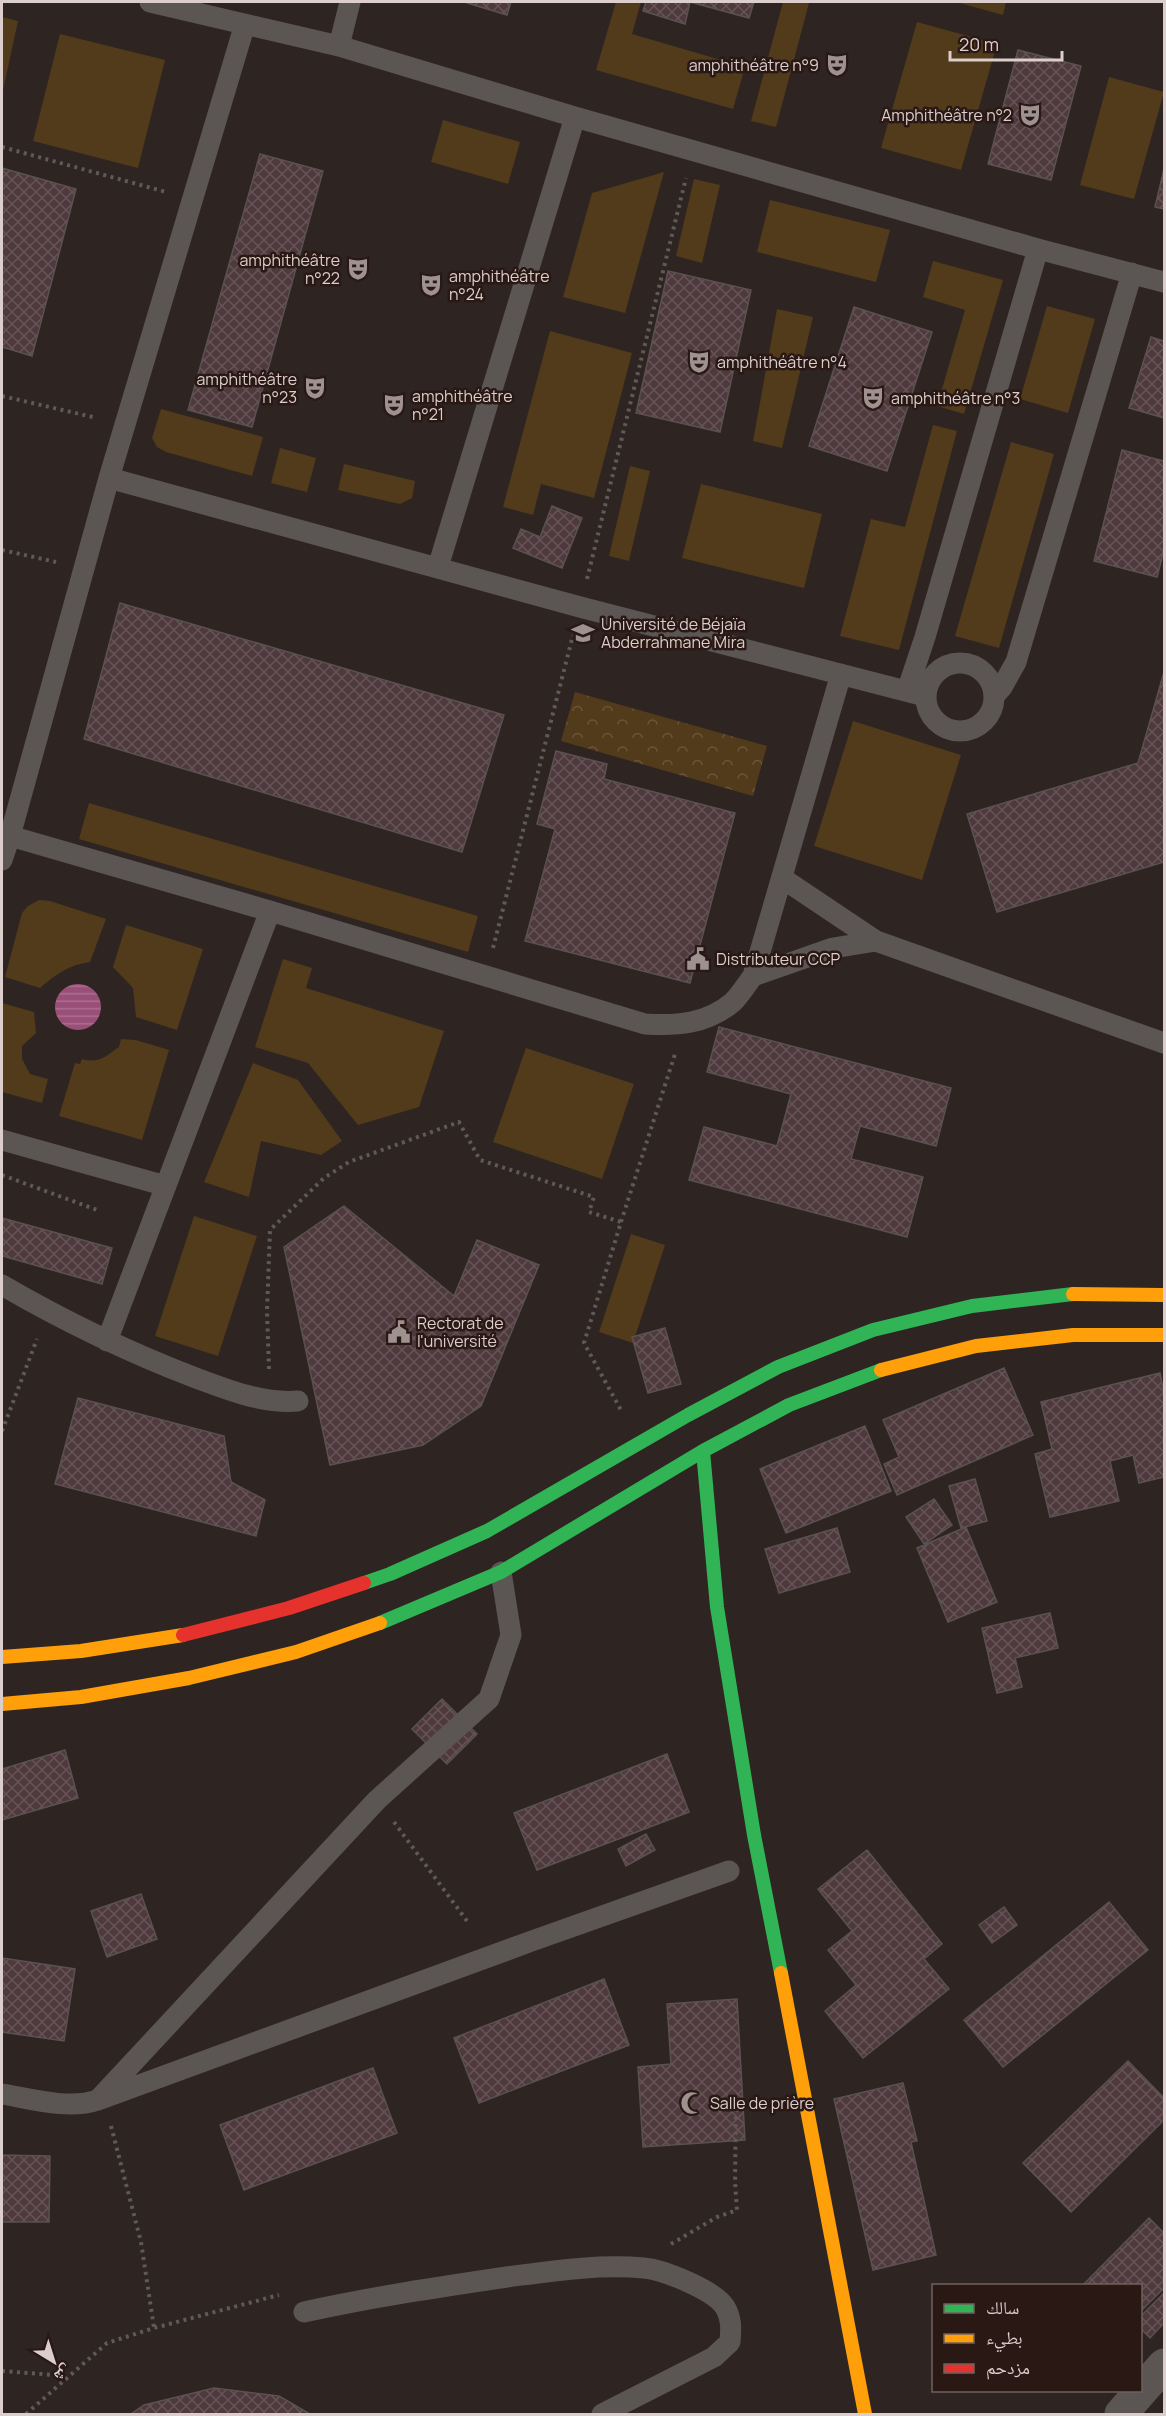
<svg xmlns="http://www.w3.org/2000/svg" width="1166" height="2416" font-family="Manrope,'Noto Naskh Arabic',sans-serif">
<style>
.grass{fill:#513b1a}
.forest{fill:url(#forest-crowns)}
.water{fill:url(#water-rules)}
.building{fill:url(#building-cross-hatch);stroke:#5a5151;stroke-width:1.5}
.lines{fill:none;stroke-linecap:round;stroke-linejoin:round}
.path{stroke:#5e5a58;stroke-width:4;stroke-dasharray:3 4.5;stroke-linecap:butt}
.lane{stroke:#5b5654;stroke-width:21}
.street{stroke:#5b5654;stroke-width:33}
.fast{stroke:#30b455;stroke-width:14}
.slow{stroke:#ff9f0a;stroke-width:14}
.jam{stroke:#e5322d;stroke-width:14}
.labels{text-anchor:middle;stroke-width:5;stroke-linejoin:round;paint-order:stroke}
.poi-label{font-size:16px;fill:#dbcecc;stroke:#291814;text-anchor:start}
</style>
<defs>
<pattern id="forest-crowns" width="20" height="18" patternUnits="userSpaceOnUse" patternTransform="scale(1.5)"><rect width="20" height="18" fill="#513b1a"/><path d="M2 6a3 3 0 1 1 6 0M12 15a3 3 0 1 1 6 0" fill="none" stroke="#69563a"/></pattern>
<pattern id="water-rules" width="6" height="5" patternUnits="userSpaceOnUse" patternTransform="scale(1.5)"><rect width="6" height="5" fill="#9a4f79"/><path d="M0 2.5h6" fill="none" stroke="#ac6f91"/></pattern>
<pattern id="building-cross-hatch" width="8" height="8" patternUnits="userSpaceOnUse" patternTransform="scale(1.5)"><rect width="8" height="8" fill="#4e393d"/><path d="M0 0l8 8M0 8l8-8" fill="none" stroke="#675458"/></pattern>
</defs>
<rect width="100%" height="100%" fill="#2e2422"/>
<path class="grass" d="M616,2H641L632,34L745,67L733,109L596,70Z
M783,2L809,3L776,127L751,121Z
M956,2H1006L1003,15Z
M2,17L18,21L2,95Z
M917,22L997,44L961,170L881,148Z
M60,34L165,60L138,168L33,141Z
M1109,77L1164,92L1134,199L1080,185Z
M443,120L520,142L508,184L431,162Z
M664,172L625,313L563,297L592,193Z
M694,179L720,185L702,263L676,256Z
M770,200L890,230L876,282L757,252Z
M933,261L1003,280L964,414L937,406L965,310L923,297Z
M1047,306L1095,319L1068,413L1020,399Z
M777,309L813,317L782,448L753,441Z
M550,331L632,353L594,498L541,484L533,515L503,507Z
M161,409L263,437L252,476L166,452L157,447L152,438Z
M933,425L957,431L899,650L840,636L871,519L905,527Z
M1011,442L1054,454L999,648L955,636Z
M280,448L316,458L307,492L271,483Z
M344,464L415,481L412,498L400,504L338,490Z
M630,466L650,471L629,561L609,556Z
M701,484L822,514L804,588L682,558Z
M853,721L961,755L922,880L814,846Z
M89,803L478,916L468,952L79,839Z
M39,900L50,901L106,919L90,962C69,965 56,974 40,988L5,977L22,913L28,906Z
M126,925L203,949L177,1030L136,1017L133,988L113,967Z
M283,959L312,968L306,988L444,1031L419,1107L358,1125L308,1063L255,1047Z
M2,1003L34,1012L36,1033L22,1046V1059L30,1074L48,1079L42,1103L2,1092Z
M121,1039L136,1040L169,1050L142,1140L59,1116L75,1063L80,1064L82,1059C99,1064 106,1056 119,1047Z
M526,1048L634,1084L602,1179L493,1142Z
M253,1063L298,1080L342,1141L321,1155L261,1141L249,1197L204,1182Z
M194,1216L257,1236L218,1356L155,1336Z
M631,1234L665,1245L633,1343L599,1332Z"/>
<path class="forest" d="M575,692L767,746L753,796L561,741Z"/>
<path class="water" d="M55 1007a23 23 0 1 1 46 0a23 23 0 1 1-46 0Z"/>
<path class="building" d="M464,2H511L507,15Z
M646,2H754L749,18L690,2L685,24L643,11Z
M1018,50L1081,66L1051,180L988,164Z
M260,154L323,171L252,427L188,410Z
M2,168L76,189L32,356L2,347Z
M1164,169V209L1155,207Z
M668,271L751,290L720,432L636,413Z
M854,307L932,332L887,471L809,446Z
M1151,337L1164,341V418L1129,408Z
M1122,450L1164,461V550L1157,577L1094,561Z
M552,506L582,518L562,568L513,548L521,529L540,537Z
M120,603L504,715L462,852L84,739Z
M1164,672V862L997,912L967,814L1138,763Z
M556,751L607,764L604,779L735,813L690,983L525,941L555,829L537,824Z
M719,1027L951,1088L936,1146L860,1126L851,1159L923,1177L907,1237L689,1180L704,1127L777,1146L791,1094L707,1072Z
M344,1206L454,1296L477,1240L539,1265L481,1406L423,1445L330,1465L284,1247Z
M2,1218L112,1248L102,1284L2,1256Z
M665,1328L681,1384L648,1393L632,1337Z
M1004,1368L1033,1435L897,1495L884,1464L899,1457L883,1420Z
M1160,1373L1164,1394V1477L1139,1483L1133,1455L1110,1461L1119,1501L1050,1517L1035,1454L1052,1449L1041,1402Z
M78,1398L224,1436L231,1482L265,1500L256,1536L55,1484Z
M865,1426L891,1491L786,1533L760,1469Z
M975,1479L987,1521L961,1528L949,1486Z
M934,1499L952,1525L924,1544L906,1517Z
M966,1527L997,1602L948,1622L917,1548Z
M837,1528L850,1572L779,1593L765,1549Z
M1050,1613L1058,1648L1015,1658L1022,1687L997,1693L982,1628Z
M442,1699L477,1734L447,1764L412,1729Z
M65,1750L78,1798L2,1820V1769Z
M667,1754L689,1812L537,1870L514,1813Z
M646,1834L655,1850L626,1866L618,1849Z
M867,1850L942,1944L924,1959L949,1989L863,2058L825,2011L856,1985L828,1950L852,1931L818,1889Z
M141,1894L157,1939L107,1957L91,1911Z
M1109,1902L1148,1950L1003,2067L964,2020Z
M1004,1907L1017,1925L992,1943L979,1925Z
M2,1958L75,1969L64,2041L2,2032Z
M604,1979L629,2045L479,2103L454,2038Z
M737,1999L745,2140L643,2147L638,2067L671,2064L667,2004Z
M1128,2061L1164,2098V2120L1071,2212L1023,2163Z
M373,2068L397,2133L244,2190L220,2125Z
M903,2083L917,2141L911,2142L936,2255L873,2270L834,2099Z
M2,2155L50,2156L49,2222H2Z
M1149,2218L1164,2233V2288L1140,2312V2286H1082Z
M1164,2293V2323L1150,2338L1140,2328V2317Z
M214,2388L279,2396L310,2414H131L144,2405Z"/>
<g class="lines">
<path class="path" d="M2,147L166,192
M2,396L97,418
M2,550L56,562
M587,579L686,178
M493,948L573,635
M2,1175L97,1210
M621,1222L675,1054
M269,1369L267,1311L270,1230L324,1178L349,1162L459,1122L480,1160L594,1197L589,1212L621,1222L584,1343L622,1412
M2,1431L37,1339
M394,1822L467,1921
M111,2126L141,2242L154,2328
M671,2244L717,2217L737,2210L735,2182L736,2106
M2,2371L67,2376
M26,2414L107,2343L154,2328L279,2295"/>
<path class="lane" d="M150,2L339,46L575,117L1038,249L1164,282
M339,46L350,2
M109,478L580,607L925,696
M438,567L575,117
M926 697a34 34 0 1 1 68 0a34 34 0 1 1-68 0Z
M907,691L925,637L1038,249
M995,695L1002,687L1016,662L1132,273
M10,836L270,911L645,1024C677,1026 707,1024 733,1002C740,995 747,984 753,976L841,674
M2,860L10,836L109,478L245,24
M782,878L876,941
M753,976L833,948L876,941L1164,1043
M2,1140L166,1186
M2,1285C64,1321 128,1352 196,1378C228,1390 263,1404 298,1401
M107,1341L270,911
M2,2094C32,2099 68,2110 98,2100L377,1800L489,1699L511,1635L501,1572
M101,2099L529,1942L729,1871
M304,2312C372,2297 439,2287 507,2277C553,2271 597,2264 644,2268C664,2270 714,2290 725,2307C732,2319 731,2329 730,2342L714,2357L602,2414"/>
<path class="street" d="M1121,2414L1164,2365"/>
<path class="fast" d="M703,1451L717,1607L754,1835L781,1973
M364,1583L390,1574L487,1531L688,1415L778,1367L873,1330L972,1306L1073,1294
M380,1623L501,1572L703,1451L789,1405L881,1370"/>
<path class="slow" d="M1073,1294L1164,1295
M881,1370L976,1346L1073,1335H1164
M2,1657L81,1651L183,1635
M2,1704L81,1697L189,1678L296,1652L380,1623
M781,1973L865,2414"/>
<path class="jam" d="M183,1635L289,1608L364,1583"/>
</g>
<defs>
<g id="theatre-bare" transform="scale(1.8)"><path d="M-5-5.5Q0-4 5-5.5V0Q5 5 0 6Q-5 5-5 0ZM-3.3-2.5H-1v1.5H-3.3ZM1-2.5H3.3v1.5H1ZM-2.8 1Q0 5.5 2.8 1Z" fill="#9e9290" stroke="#291814" stroke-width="2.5" paint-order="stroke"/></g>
<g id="university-bare" transform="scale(1.8)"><path d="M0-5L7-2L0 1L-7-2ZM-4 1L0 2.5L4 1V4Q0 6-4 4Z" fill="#9e9290" stroke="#291814" stroke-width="2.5" paint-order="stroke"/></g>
<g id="civic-bare" transform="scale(1.8)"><path d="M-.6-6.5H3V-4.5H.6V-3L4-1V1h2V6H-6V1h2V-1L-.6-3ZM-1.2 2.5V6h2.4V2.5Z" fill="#9e9290" stroke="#291814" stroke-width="2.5" paint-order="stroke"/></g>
<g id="mosque-bare" transform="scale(1.8)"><path d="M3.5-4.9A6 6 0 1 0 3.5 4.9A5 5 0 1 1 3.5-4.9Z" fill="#9e9290" stroke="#291814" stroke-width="2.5" paint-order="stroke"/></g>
</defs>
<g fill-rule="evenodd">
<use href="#theatre-bare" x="837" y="65"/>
<use href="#theatre-bare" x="1030" y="115"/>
<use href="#theatre-bare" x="358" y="269"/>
<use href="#theatre-bare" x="431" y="285"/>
<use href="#theatre-bare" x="699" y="362"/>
<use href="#theatre-bare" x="315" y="388"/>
<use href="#theatre-bare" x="873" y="398"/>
<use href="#theatre-bare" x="394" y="405"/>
<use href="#university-bare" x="583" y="633"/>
<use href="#civic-bare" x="698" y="959"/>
<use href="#civic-bare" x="399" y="1332"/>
<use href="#mosque-bare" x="692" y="2103"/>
</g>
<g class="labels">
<g class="poi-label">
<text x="819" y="71" text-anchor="end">amphithéâtre n°9</text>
<text x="1012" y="121" text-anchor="end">Amphithéâtre n°2</text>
<text x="340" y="266" text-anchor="end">amphithéâtre<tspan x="340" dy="18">n°22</tspan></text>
<text x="449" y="282">amphithéâtre<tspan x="449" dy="18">n°24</tspan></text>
<text x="717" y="368">amphithéâtre n°4</text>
<text x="297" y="385" text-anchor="end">amphithéâtre<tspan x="297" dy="18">n°23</tspan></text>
<text x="412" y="402">amphithéâtre<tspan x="412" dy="18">n°21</tspan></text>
<text x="891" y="404">amphithéâtre n°3</text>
<text x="601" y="630">Université de Béjaïa<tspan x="601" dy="18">Abderrahmane Mira</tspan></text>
<text x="716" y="965">Distributeur CCP</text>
<text x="417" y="1329">Rectorat de<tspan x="417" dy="18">l'université</tspan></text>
<text x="710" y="2109">Salle de prière</text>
</g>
</g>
<rect width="1166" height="2416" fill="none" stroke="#dbcecc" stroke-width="6"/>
<rect x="932" y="2284" width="210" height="108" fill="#291814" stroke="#70615e" stroke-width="1.5"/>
<rect x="944" y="2304" width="30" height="9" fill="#30b455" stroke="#70615e" stroke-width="1.5"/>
<text x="986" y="2314" font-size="18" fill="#dbcecc">سالك</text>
<rect x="944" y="2334" width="30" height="9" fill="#ff9f0a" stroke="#70615e" stroke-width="1.5"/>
<text x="986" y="2344" font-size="18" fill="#dbcecc">بطيء</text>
<rect x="944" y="2364" width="30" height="9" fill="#e5322d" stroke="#70615e" stroke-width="1.5"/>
<text x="986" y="2374" font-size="18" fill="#dbcecc">مزدحم</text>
<g transform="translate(54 2362) rotate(142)" stroke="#291814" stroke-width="4.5" paint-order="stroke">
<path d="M0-4.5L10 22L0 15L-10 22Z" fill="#dbcecc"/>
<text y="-9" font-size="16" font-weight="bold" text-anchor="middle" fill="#dbcecc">ش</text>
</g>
<path d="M950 51v9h112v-9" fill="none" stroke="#dbcecc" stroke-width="3"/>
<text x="959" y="51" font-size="18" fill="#dbcecc" stroke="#291814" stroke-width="4.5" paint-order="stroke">20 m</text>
</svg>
